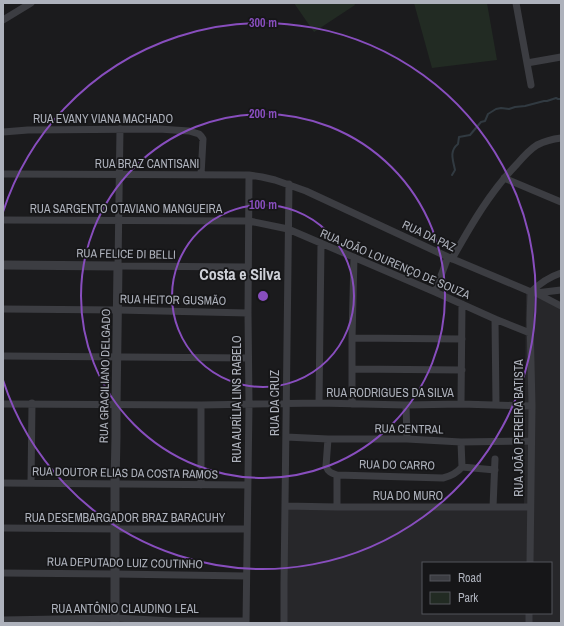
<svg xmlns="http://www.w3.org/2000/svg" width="564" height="626" font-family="'Archivo Narrow',sans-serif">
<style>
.built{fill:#27272a;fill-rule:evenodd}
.green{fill:#222b23}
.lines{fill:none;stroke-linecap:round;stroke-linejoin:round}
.stream{stroke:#313a41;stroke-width:2}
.minor{stroke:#3c3d42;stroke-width:7}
.tertiary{stroke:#3c3d42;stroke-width:9}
.ring{fill:none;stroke:#884ebe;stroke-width:2}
.labels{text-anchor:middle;stroke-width:3.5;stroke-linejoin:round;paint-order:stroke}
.street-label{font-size:12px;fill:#aeb2bc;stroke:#161618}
.district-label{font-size:16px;font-weight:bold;fill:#cfd1d8;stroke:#161618}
.centre{fill:#884ebe;stroke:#161618;stroke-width:2}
.ring-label{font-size:12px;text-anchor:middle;font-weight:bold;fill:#884ebe;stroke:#161618;stroke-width:3.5;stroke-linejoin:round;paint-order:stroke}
</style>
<rect width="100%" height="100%" fill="#1b1b1d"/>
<path class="built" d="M526,290L561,307V623H281L283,506L524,508ZM423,563H551V613H423Z"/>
<path class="green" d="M294,3H354L355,5L314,32Z
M414,3H487L497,60L432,68Z"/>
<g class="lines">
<path class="stream" d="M452,175L455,170C453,160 449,151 458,144L459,137L470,135L481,122L485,121L488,114L496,109L501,108L509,109L515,107L525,106L544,101H547L556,98L558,99H561"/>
<path class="minor" d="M516,3L531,85
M3,20L31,3
M527,63L561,57
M120,129L118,266L248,267
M3,132L28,130L159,129L189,131L199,134L201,136L203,139L201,175
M3,174L249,175L262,177L275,180L306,191L448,257L531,292L536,293L561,306
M504,178L561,202
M3,220L249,221L288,229L435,292L495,319L530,333
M452,259C471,225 490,192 517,164C523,157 529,150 537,145C545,141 553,139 561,138
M435,292L448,257
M531,292C540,283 549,277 561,273
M536,293L561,290
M3,309L118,310L248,313
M495,319L496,405
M352,338L462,339
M3,356L248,358
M352,369L462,370
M319,403L321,244
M3,404L201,405L319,403L406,405L461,404L532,406
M352,404V338L354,257
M461,404L462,304
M201,405V485
M406,405L407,439
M286,437L328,439H407L461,442L531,441
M328,439L326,466C328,472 331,473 337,475L443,478C451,476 457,473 462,467L495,470
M461,442L462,467
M3,483L247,485
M31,483L32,403
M285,506L337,507H530
M337,507V475
M493,507L495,459
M3,528L115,529H247
M530,563L532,406L530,320L531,292
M3,573L115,574L246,576
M3,620L115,618L173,621H246
M246,623L249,404L248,313L249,175
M284,623V584L289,184
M529,623V613"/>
<path class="tertiary" d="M3,265L118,266L116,405V437L115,484V623"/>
</g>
<g class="ring">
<circle cx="263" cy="296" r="91"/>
<circle cx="263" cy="296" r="182"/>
<path d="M3 212A273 273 0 1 1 3 380"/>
</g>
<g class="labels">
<g class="street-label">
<text x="103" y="123">RUA EVANY VIANA MACHADO</text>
<text x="147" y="168">RUA BRAZ CANTISANI</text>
<text x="126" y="213">RUA SARGENTO OTAVIANO MANGUEIRA</text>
<text transform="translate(429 236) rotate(25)" y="4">RUA DA PAZ</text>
<text transform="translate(126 254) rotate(1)" y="4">RUA FELICE DI BELLI</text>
<text transform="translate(395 264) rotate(23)" y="4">RUA JOÃO LOURENÇO DE SOUZA</text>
<text transform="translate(173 300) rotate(1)" y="4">RUA HEITOR GUSMÃO</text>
<text transform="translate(105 376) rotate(-89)" y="4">RUA GRACILIANO DELGADO</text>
<text x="390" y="397">RUA RODRIGUES DA SILVA</text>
<text transform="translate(237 399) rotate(-90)" y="4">RUA AURÍLIA LINS RABELO</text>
<text transform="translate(275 403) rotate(-90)" y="4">RUA DA CRUZ</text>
<text transform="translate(519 428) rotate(-90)" y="4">RUA JOÃO PEREIRA BATISTA</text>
<text transform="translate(409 429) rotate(1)" y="4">RUA CENTRAL</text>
<text transform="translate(397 465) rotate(1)" y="4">RUA DO CARRO</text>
<text transform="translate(125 473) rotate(1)" y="4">RUA DOUTOR ELIAS DA COSTA RAMOS</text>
<text x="408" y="500">RUA DO MURO</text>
<text x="125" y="522">RUA DESEMBARGADOR BRAZ BARACUHY</text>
<text transform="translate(125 563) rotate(1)" y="4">RUA DEPUTADO LUIZ COUTINHO</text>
<text x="125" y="613">RUA ANTÔNIO CLAUDINO LEAL</text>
</g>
<g class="district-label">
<text x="240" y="280">Costa e Silva</text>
</g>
</g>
<circle cx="263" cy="296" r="6" class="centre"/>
<g class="ring-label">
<text x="263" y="27">300 m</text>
<text x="263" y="118">200 m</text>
<text x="263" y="209">100 m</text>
</g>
<rect width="564" height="626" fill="none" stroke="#aeb2bc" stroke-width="8"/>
<rect x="422" y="562" width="130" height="52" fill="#161618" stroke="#53545a"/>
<rect x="430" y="575" width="20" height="6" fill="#3c3d42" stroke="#53545a"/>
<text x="458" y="582" font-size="12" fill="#aeb2bc">Road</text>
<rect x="430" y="592" width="20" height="12" fill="#222b23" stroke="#53545a"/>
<text x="458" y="602" font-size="12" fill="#aeb2bc">Park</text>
</svg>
